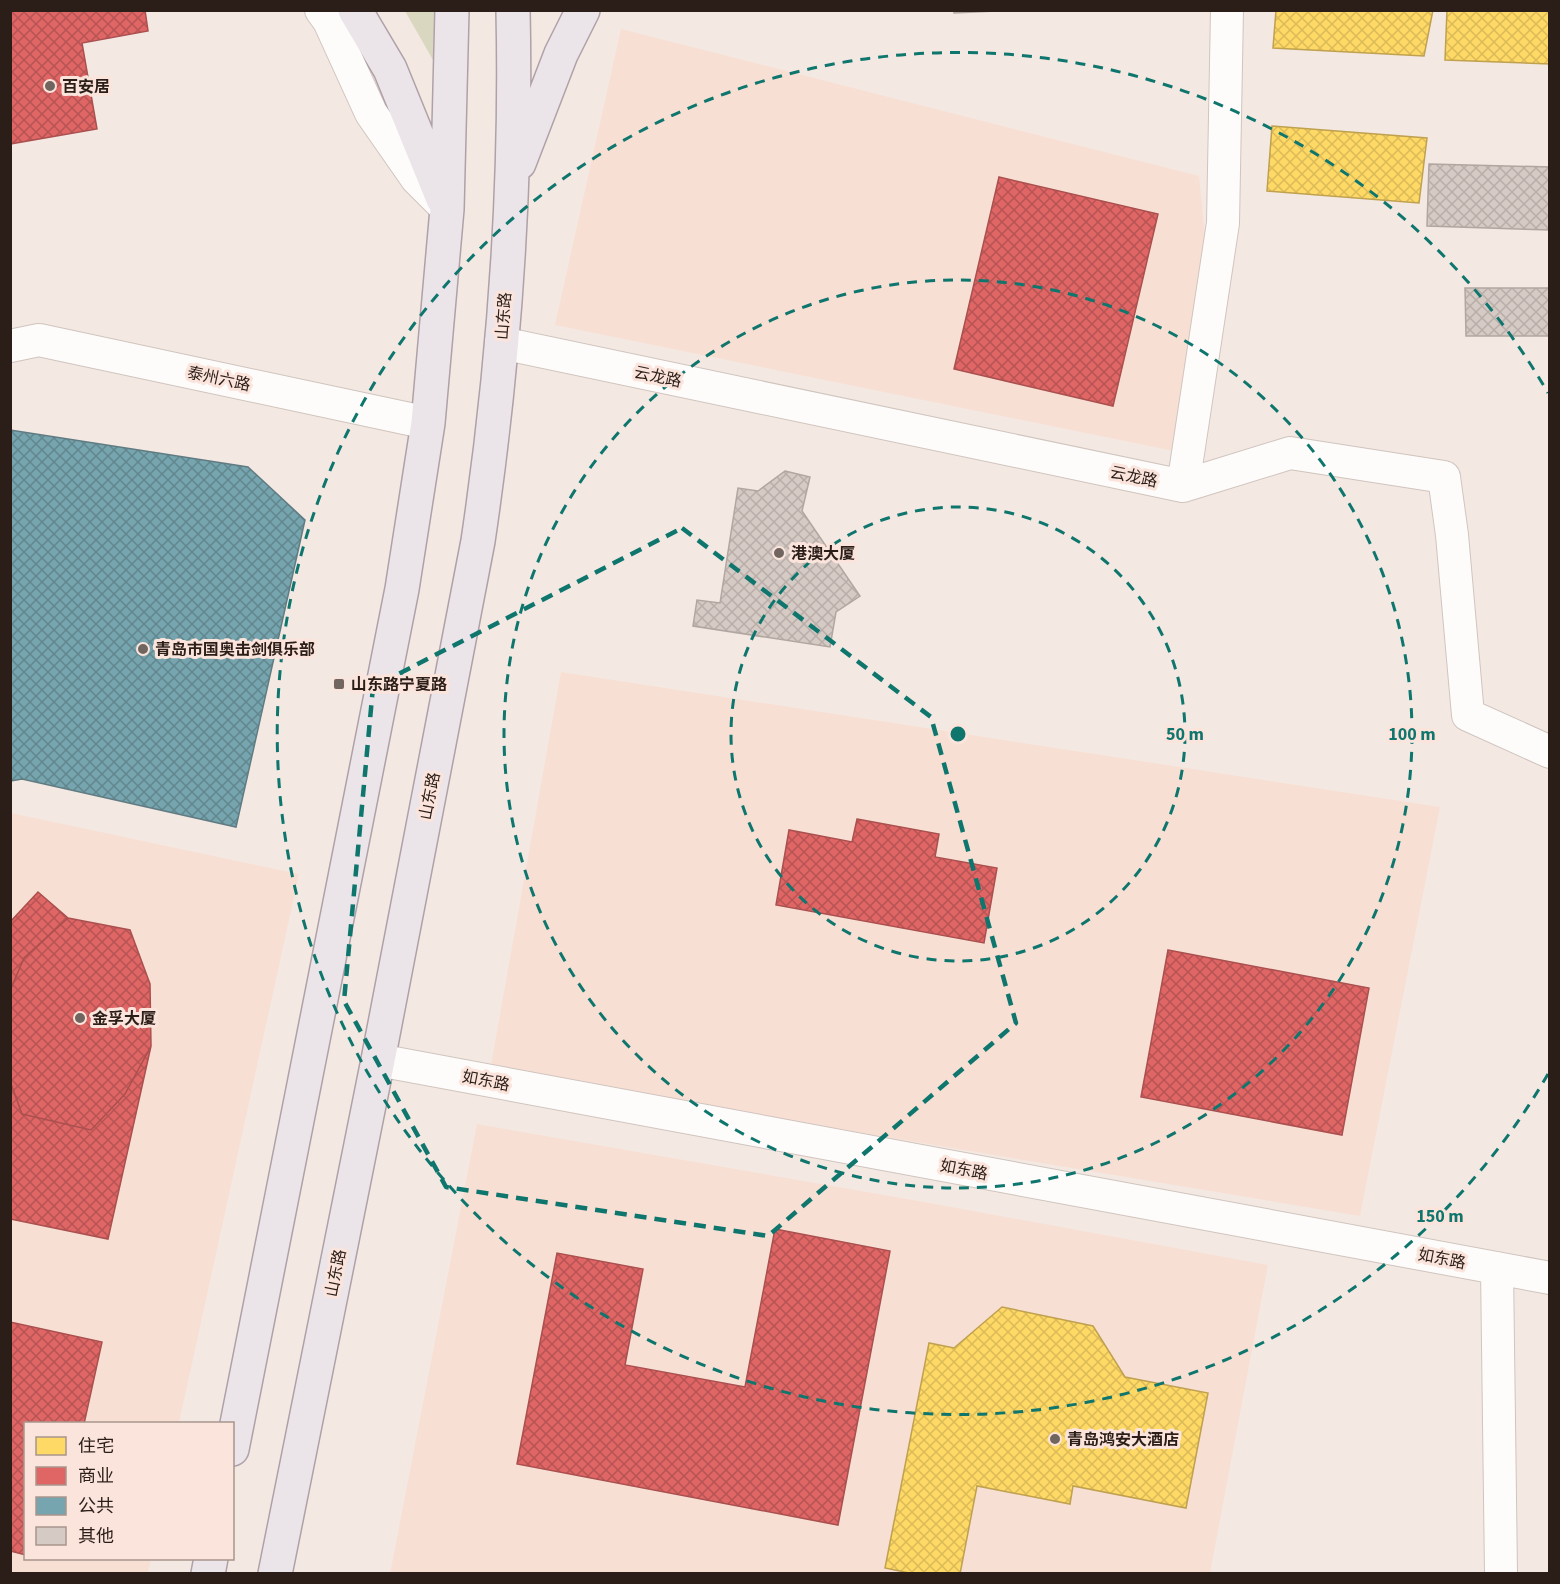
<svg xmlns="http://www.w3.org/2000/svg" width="1560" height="1584" font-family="'Source Sans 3','Noto Sans SC',sans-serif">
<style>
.built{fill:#f8dfd4}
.green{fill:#dad7c0}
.homes{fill:url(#homes-cross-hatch);stroke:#bfa14f;stroke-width:1.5}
.shops{fill:url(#shops-cross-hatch);stroke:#aa504f;stroke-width:1.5}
.public{fill:url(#public-cross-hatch);stroke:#607c82;stroke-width:1.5}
.building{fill:url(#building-cross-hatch);stroke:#b2a6a1;stroke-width:1.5}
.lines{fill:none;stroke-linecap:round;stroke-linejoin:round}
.minor-casing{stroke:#d0c4be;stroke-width:34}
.major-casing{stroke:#afa1a7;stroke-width:36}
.minor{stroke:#fdfcfb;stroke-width:32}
.major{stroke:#ebe5e9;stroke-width:33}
.marked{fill:none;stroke:#0f766e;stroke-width:4.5;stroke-dasharray:12 8;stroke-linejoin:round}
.ring{fill:none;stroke:#0f766e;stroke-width:3;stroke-dasharray:10 8}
.poi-dot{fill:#71655f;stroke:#fbe4db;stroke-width:2}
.labels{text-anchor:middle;stroke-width:6;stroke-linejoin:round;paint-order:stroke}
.poi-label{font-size:16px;font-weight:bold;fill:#2b1e18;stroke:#fbe4db;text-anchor:start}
.street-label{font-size:16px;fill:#2b1e18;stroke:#fbe4db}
.centre{fill:#0f766e;stroke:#fbe4db;stroke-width:3}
.ring-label{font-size:18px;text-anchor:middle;font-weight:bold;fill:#0f766e;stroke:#fbe4db;stroke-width:6;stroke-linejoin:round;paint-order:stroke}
</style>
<defs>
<pattern id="homes-cross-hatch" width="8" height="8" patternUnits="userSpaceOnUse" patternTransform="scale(1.5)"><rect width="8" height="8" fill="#ffd966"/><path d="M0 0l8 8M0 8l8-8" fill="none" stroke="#dbba58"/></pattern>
<pattern id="shops-cross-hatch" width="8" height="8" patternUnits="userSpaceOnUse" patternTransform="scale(1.5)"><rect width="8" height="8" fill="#e06666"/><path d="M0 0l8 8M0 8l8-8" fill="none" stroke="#b65353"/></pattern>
<pattern id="public-cross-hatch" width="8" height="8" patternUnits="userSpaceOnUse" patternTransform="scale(1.5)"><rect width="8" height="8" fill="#76a5af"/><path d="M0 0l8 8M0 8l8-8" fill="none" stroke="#61868d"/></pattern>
<pattern id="building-cross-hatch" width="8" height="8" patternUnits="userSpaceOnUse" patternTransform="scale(1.5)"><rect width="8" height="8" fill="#d6cac5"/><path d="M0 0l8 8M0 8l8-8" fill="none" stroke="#b8ada8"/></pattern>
</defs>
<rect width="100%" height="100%" fill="#f4e8e2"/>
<path class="built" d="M621,29L1199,176L1209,279L1174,451L555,325Z
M561,672L1440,807L1360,1216L490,1071Z
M11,813L299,874L179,1423L26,1424V1558L151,1559L148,1573L11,1574Z
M477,1124L924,1202L1268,1265L1210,1573L390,1574Z"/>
<path class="green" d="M405,11H436L437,67Z"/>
<path class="homes" d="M1276,10H1433L1424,56L1273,48Z
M1447,10H1550V64L1445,60Z
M1272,126L1427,138L1419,203L1267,191Z
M1002,1307L1093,1326L1125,1377L1208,1393L1186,1508L1073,1486L1070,1504L977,1486L960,1574H914L885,1568L929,1343L954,1348Z"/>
<path class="shops" d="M10,10H145L148,31L82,43L97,129L10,144Z
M999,177L1158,214L1113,406L954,369Z
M857,819L939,834L935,857L997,868L984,943L776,905L789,830L852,842Z
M38,892L68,918L24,958L10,991V922Z
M68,918L130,930L150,984L151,1046L125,1094L91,1130L22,1114L10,1081V991L24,958Z
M1168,950L1369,988L1342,1135L1141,1097Z
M151,1046L108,1239L10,1219V1081L22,1114L91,1130L125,1094Z
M775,1229L890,1251L838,1525L517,1464L557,1253L643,1269L625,1365L745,1387Z
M10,1322L102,1342L84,1424H26V1555L10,1551Z"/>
<path class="public" d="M10,430L248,467L305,520L236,827L22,779L10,781Z"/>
<path class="building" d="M954,10H996V11L954,13Z
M1429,164L1550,167V230L1427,226Z
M1465,288H1550V336H1466Z
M785,471L810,477L802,511L860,596L836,612L830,647L693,626L697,600L720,603L738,488L758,491Z"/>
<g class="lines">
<g class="minor-casing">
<path id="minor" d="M321,10L329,21L371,113L417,179L446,208
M501,343L1183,486L1290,453L1444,477L1452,535L1468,715L1550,752
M10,346L39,340L428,423
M1183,486L1223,223L1227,10
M378,1060L1550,1278
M1497,1268L1501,1574"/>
</g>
<g class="major-casing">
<path id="major" d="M355,10L390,69L443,199
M519,163L561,54L583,10
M232,1449L402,589L428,423L447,209L452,10
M208,1574L211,1558
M275,1574L378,1060L478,541C504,366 517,187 513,10"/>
</g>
<use href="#minor" class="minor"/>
<use href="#major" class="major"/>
</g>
<path class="marked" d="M682,528L931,717L1016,1023L768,1236L446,1187L344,1001L373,687Z"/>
<g class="ring">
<circle cx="958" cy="734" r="227"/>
<circle cx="958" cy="734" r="454"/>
<path d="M1548 1074A681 681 0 1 1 1548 393"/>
</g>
<g class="poi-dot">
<circle cx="50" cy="86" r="6"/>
<circle cx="779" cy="553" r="6"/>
<circle cx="143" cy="649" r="6"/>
<rect x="333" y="678" width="12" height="12" rx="3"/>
<circle cx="80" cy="1018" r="6"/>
<circle cx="1055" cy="1439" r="6"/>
</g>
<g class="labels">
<g class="poi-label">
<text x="62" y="92">百安居</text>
<text x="791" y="559">港澳大厦</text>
<text x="155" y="655">青岛市国奥击剑俱乐部</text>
<text x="351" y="690">山东路宁夏路</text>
<text x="92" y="1024">金孚大厦</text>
<text x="1067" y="1445">青岛鸿安大酒店</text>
</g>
<g class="street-label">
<text transform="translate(503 316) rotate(-86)" y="6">山东路</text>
<text transform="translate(658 376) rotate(12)" y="6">云龙路</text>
<text transform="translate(219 378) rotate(12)" y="6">泰州六路</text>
<text transform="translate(1134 476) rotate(12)" y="6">云龙路</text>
<text transform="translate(429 796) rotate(-79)" y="6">山东路</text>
<text transform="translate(486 1080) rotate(11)" y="6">如东路</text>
<text transform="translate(964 1169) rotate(11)" y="6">如东路</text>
<text transform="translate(1442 1258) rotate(11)" y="6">如东路</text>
<text transform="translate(335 1273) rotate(-79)" y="6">山东路</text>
</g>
</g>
<circle cx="958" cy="734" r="9" class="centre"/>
<g class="ring-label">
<text x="1185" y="740">50 m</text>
<text x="1412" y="740">100 m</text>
<text x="1440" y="1222">150 m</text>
</g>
<rect width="1560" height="1584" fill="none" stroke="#2b1e18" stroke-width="24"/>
<rect x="24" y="1422" width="210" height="138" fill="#fbe4db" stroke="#a8958d" stroke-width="1.5"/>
<rect x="36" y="1437" width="30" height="18" fill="#ffd966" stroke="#a8958d" stroke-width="1.5"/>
<text x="78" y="1452" font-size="18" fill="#2b1e18">住宅</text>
<rect x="36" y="1467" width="30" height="18" fill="#e06666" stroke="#a8958d" stroke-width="1.5"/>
<text x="78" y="1482" font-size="18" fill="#2b1e18">商业</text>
<rect x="36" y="1497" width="30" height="18" fill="#76a5af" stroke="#a8958d" stroke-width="1.5"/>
<text x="78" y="1512" font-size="18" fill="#2b1e18">公共</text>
<rect x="36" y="1527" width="30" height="18" fill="#d6cac5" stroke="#a8958d" stroke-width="1.5"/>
<text x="78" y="1542" font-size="18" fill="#2b1e18">其他</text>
</svg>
